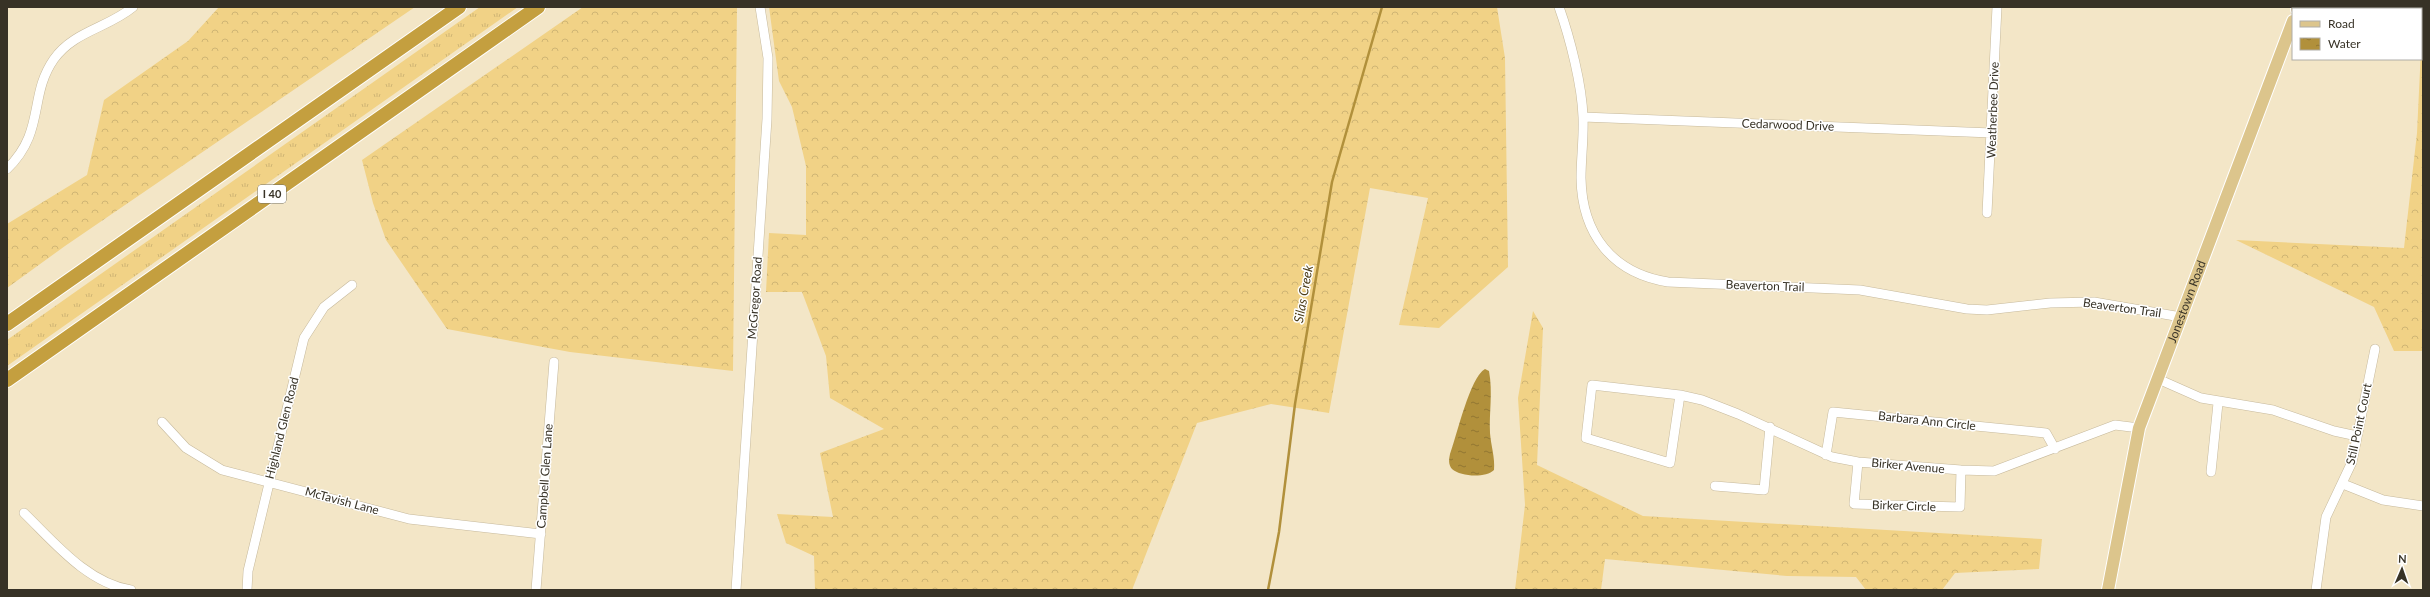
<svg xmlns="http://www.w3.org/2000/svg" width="2430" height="597" font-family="Lato,sans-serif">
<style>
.grass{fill:url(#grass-tufts)}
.forest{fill:url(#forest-crowns)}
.water{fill:url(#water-ripples)}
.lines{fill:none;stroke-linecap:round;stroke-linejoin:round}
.stream{stroke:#b1903b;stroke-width:2.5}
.minor-casing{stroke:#c6b99c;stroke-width:10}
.major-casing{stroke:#fff;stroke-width:14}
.highway-casing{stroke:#fff;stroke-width:16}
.minor{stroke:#fff;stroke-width:9}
.major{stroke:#dcc58c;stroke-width:12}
.highway{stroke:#c49f3f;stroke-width:14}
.labels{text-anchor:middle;stroke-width:3;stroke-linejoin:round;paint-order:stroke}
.shield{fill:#fff;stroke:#737067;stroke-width:1}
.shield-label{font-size:11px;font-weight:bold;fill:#373226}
.street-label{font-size:12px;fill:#373226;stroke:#fff}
.water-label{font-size:13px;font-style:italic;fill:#4c3d19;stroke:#fff}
</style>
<defs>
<pattern id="grass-tufts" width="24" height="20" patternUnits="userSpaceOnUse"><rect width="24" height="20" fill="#f1d286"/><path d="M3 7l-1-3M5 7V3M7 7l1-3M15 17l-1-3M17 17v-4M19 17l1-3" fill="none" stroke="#cfb574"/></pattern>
<pattern id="forest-crowns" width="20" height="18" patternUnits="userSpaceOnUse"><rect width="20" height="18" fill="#f1d286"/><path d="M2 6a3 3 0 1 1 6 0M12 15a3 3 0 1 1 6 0" fill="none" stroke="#cfb574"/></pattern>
<pattern id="water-ripples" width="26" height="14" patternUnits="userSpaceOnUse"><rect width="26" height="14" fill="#b1903b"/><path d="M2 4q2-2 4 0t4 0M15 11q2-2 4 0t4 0" fill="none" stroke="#917631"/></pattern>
</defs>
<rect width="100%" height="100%" fill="#f3e6c7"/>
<path class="grass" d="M480,7H518L7,366V340Z"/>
<path class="forest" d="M219,7H415L65,246L7,288V224L87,175L104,100L188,41Z
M583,7H737L733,371L570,352L447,329L386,240L373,203L362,160Z
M769,7H1497L1505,58L1508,267L1439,328L1399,325L1428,198L1370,188L1329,413L1271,404L1197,423L1132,590H815L814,556L786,543L777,514L833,517L820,453L884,429L830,398L826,356L802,292H766L769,233L806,235V166L792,107L779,81Z
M2423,7V351H2394L2374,307L2236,240L2404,248L2417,133Z
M1533,311L1543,328L1537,465L1643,516L2042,539L2039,569L1955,573L1942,590H1866L1856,577L1787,576L1605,559L1601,590H1515L1525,505L1518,398Z"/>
<path class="water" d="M1485,369L1489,371C1493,393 1489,412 1490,433C1491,446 1495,457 1494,470C1486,478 1461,477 1452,469C1448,464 1449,459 1450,454C1457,435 1470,377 1485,369Z"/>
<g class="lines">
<path class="stream" d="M1268,590L1279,532L1295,404L1332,182L1382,7"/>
<g class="minor-casing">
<path id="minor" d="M1559,7C1570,38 1582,85 1583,117C1584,137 1581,158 1581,178C1582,234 1612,273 1668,282L1860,290L1967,309L1987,310L2050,303L2094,302L2181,317
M1583,117L1992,133
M7,169C46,131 28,96 54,59C74,31 108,28 133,7
M1987,213L1997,7
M2158,379L2201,398L2273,410L2334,431L2357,436
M1592,385L1680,395L1670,463L1586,438Z
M1680,395L1702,400L1738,414L1832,457L1858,462L1961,470L1994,471L2115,425L2139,428
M162,422L186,448L222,470L409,519L541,534
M1826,455L1833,412L2046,433L2055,449
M1858,462L1854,504L1960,507L1961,470
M2211,472L2218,403
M2343,484L2383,500L2423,506
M1715,486L1764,490L1770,427
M24,513C54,542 87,583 131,590
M247,590L248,571L304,338L324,307L352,285
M536,590L554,362
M736,590L767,119L768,58L760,7
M2316,590L2326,517L2352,462L2375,349"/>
</g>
<g class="major-casing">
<g id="major">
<path d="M2297,9V7"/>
<path id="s1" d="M2108,590L2139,428L2293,21"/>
</g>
</g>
<g class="highway-casing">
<path id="highway" d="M7,324L459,7
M7,380L538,7"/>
</g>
<use href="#minor" class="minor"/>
<use href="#major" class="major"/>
<use href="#highway" class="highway"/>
</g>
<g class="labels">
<rect class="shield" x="258" y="185" width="28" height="18" rx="3"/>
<g class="shield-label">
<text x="272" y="198">I 40</text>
</g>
<g class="street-label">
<text transform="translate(1993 110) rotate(-88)" y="4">Weatherbee Drive</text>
<text transform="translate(1788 125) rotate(2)" y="4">Cedarwood Drive</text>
<text transform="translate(1765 286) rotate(2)" y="4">Beaverton Trail</text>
<text transform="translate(755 298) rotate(-86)" y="4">McGregor Road</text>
<text dy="4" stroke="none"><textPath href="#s1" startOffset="300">Jonestown Road</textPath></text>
<text transform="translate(2122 308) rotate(8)" y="4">Beaverton Trail</text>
<text transform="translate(1927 421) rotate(6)" y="4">Barbara Ann Circle</text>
<text transform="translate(2359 424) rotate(-78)" y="4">Still Point Court</text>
<text transform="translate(282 428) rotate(-76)" y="4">Highland Glen Road</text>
<text transform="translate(1908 466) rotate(5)" y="4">Birker Avenue</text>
<text transform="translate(545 476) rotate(-86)" y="4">Campbell Glen Lane</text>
<text transform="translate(342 501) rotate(15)" y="4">McTavish Lane</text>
<text transform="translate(1904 506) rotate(2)" y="4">Birker Circle</text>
</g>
<g class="water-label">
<text transform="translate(1303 294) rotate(-80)" y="5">Silas Creek</text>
</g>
</g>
<rect width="2430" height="597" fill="none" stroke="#373226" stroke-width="16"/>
<rect x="2292" y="8" width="130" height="52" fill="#ffffff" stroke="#afada8"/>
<rect x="2300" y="21" width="20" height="6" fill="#dcc58c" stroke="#afada8"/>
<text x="2328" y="28" font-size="12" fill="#373226">Road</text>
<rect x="2300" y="38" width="20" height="12" fill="url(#water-ripples)" stroke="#afada8"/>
<text x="2328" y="48" font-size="12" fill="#373226">Water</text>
<g transform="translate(2402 569) rotate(2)" stroke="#ffffff" stroke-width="3" paint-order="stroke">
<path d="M0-3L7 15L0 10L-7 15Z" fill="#373226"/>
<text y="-6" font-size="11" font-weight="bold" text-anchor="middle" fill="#373226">N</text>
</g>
</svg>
